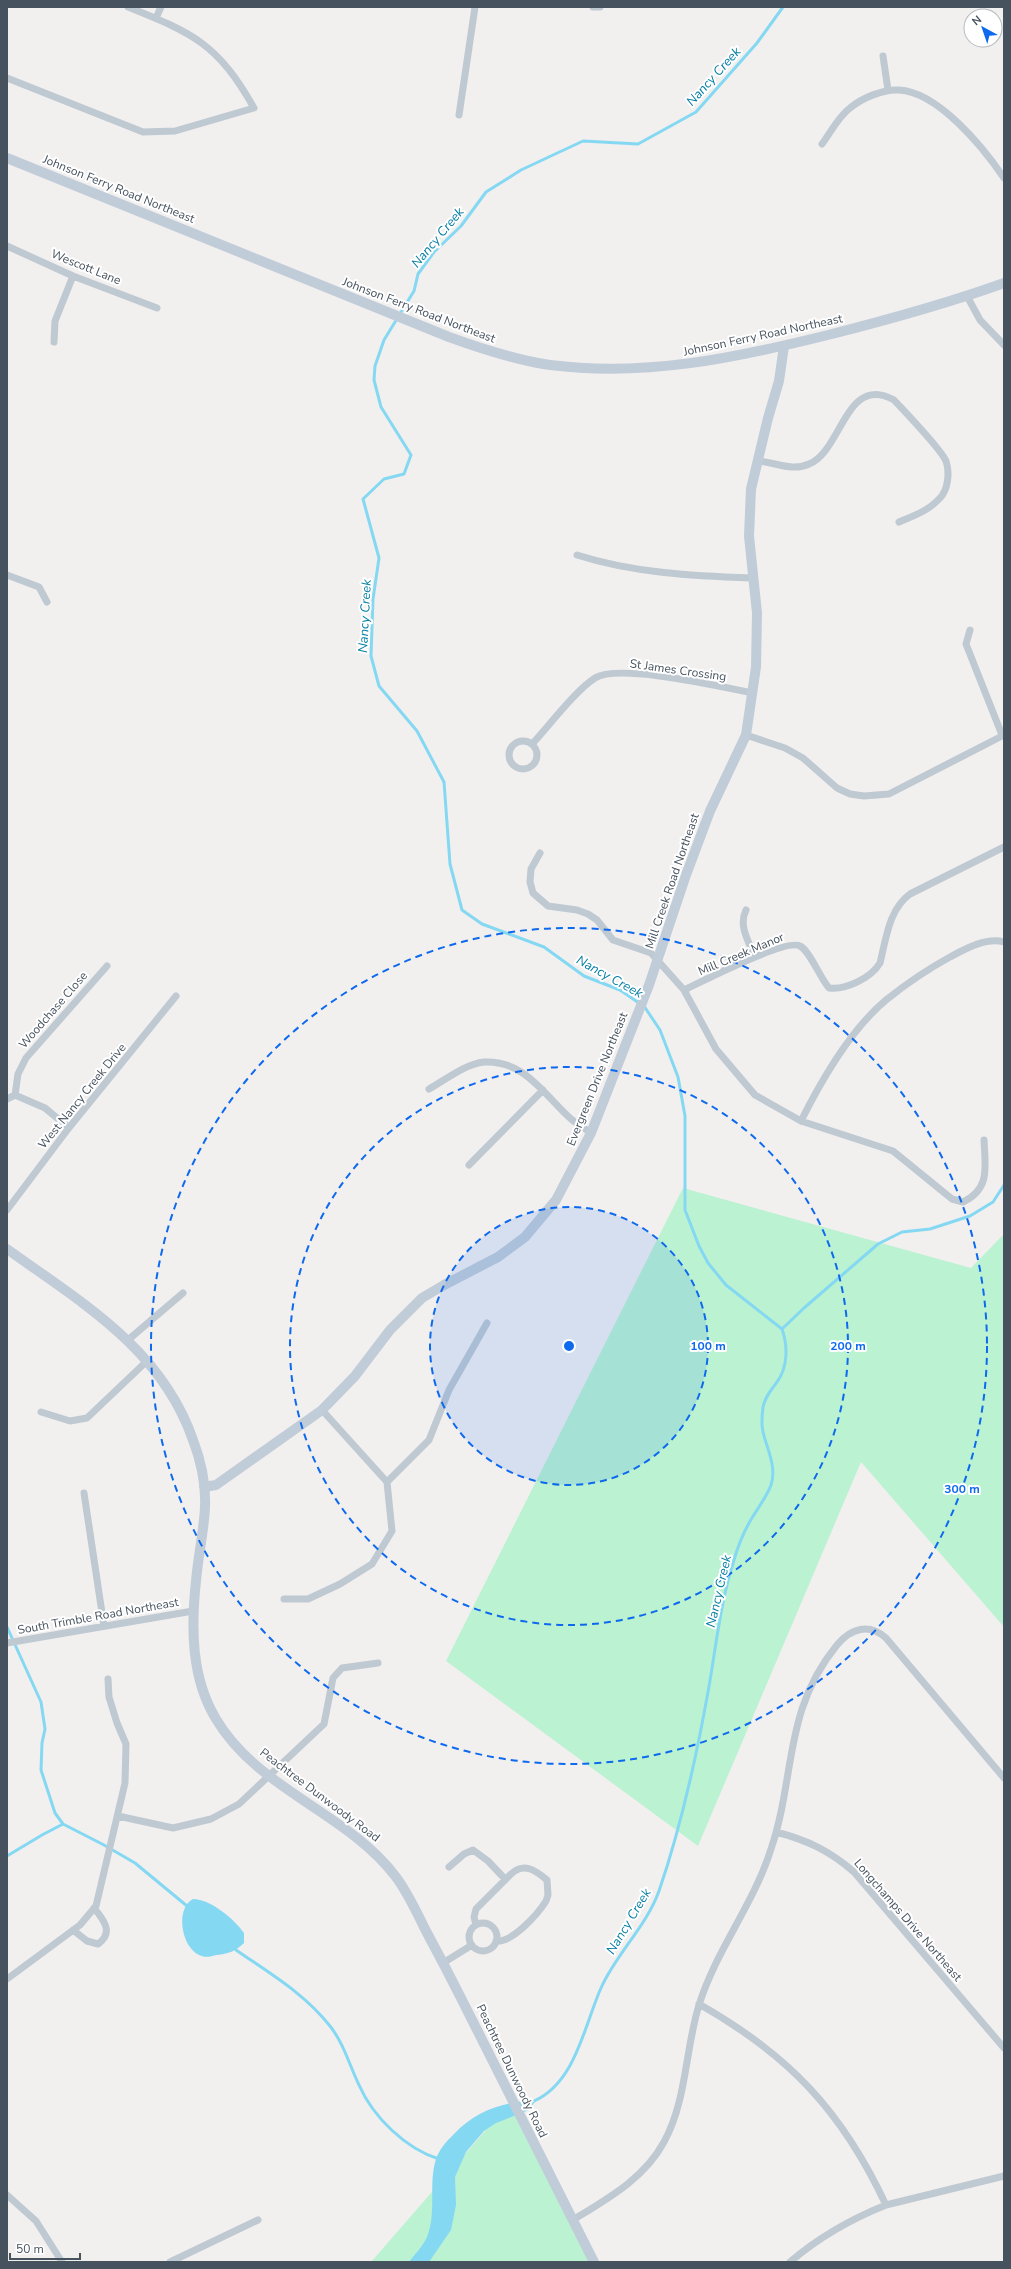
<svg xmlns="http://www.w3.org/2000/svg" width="1011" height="2269" font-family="'Nunito Sans',sans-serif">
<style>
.green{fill:#bbf2d2}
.water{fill:#85d8f2}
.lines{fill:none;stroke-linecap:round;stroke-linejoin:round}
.stream{stroke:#85d8f2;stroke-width:3}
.street{stroke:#bfc9d2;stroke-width:7}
.secondary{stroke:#c1ccd9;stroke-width:10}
.ring{fill:none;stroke:#0d69ee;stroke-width:2;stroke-dasharray:7 5}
.labels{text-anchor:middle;stroke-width:4;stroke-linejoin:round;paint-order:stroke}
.street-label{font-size:12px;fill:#46525e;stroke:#fff}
.water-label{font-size:13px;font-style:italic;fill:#047ea4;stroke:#fff}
.centre{fill:#0d69ee;stroke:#fff;stroke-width:2}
.ring-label{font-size:12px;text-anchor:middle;font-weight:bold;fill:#0d69ee;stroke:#fff;stroke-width:4;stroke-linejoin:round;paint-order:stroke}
</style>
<rect width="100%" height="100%" fill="#f2efef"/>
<path class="green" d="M683,1188L971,1268L1004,1234V1627L861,1462L698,1846L446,1661Z
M511,2101L595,2262H371Z"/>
<path class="water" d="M193,1899C211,1899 235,1920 244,1933V1943C236,1951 228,1954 217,1955C212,1956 206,1958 202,1956C182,1951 174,1909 193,1899Z
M536,2100L529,2110L496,2123L484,2131L466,2152L455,2177L456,2205L451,2230L429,2262H409C415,2254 423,2246 427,2237C437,2212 428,2184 436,2159C440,2148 447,2141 454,2134C477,2110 504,2102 536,2100Z"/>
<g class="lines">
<path class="stream" d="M639,1003L620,990L584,976L544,947L482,924L462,910L450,864L444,782L417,731L379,686L371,656L373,599L379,558L363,499L384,479L404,474L411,455L381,407L374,380L375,366L384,340L414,291L418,274L434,252L461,226L486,192L521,170L583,141L638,144L696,112L757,43L783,7
M782,1329L804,1308L878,1244L902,1232L930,1229L970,1216L993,1202L1004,1185
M7,1627L41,1702L45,1729L42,1743L41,1770L55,1813L63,1824L104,1845L135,1863L187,1906
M7,1856L42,1835L63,1824
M236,1950C269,1973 304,1993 330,2026C344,2044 349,2064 359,2085C373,2117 406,2149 439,2159
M534,2101C576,2082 584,2026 601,1988C616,1954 646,1927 659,1891C681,1827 696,1759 708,1692C716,1648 720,1603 734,1560C738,1546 744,1531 752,1518C758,1508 767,1496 771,1485C777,1467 767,1449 763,1432C761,1424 762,1415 763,1407C765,1397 771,1390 777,1382C788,1367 788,1346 782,1329L726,1285L708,1263L699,1246L685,1210V1116L678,1077L660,1030L644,1006"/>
<path class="street" d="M593,7H600
M156,18L161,7
M883,56L888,90
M7,78L143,132L175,131L254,108C218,44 193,33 128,7
M459,115L475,7
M822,144C831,132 838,117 850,108C862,98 883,89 899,90C938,92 983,147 1004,178
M7,246L73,276L157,308
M967,296L980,320L1004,345
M54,342L55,321L73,276
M758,461C775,462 792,472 809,464C842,451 846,373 894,400C906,413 940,448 946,461C950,473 948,491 939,499C928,511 913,516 899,522
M577,555C633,573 694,576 752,578
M7,575L39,587L47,602
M970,630L966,644L1002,735
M746,735L785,748L803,758L837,788L850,794L864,796L889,794L1004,735
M509 755a14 14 0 1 1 28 0a14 14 0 1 1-28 0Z
M532,744C548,727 576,690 595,678C619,663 722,687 753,693
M540,853L531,869L530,882L533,893L548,906L577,910L588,914L597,920L613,940L651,953L684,990L716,1049L755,1095L801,1121L893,1151L952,1199L963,1202C991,1189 985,1166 984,1140
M746,910C738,926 749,942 755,957
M684,990C701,982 786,938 800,946C810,951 820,978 829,988C846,990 871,978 880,963C886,939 889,909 910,894L1004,847
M429,1089C445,1080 465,1064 484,1062C525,1060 544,1095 571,1119C577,1124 584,1128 591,1133
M15,1095L18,1074L26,1058L107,966
M15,1095L45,1108L69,1128
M7,1099L15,1095
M801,1121C822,1079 850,1030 886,1000C906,984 928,969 950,957C965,949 986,937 1004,942
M469,1165L543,1090
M7,1210L68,1129L176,996
M128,1340L183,1293
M41,1412L70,1421L87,1418L148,1360
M387,1482L429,1440L449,1390L487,1323
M84,1493L104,1626
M284,1599H308L340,1584L372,1564L392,1531L387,1482L322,1410
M7,1643L193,1611
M118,1816L173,1828L211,1819L239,1804L324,1724L333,1678L342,1668L378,1663
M776,1832C807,1840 830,1851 854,1872L1004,2048
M449,1867L464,1854L473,1850L488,1861L505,1879
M469 1937a14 14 0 1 1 28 0a14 14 0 1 1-28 0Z
M476,1925L474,1917L476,1909L511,1874C524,1862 535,1870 547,1880L548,1895L546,1901C538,1914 512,1943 496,1941
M73,1930L87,1941L98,1944C114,1933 104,1920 94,1908
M443,1963L472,1945
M7,1979L80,1925L96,1906L125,1783L126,1744L117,1723L109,1697L108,1679
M699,2004C789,2055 842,2111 886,2205
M7,2195L36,2221L62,2262
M573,2220C607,2199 644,2179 664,2142C687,2100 685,2050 699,2005C716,1950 754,1904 771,1849C796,1775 783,1711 837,1645C851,1628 869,1623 886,1638L1004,1778
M170,2262L258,2220
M790,2262C818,2238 851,2219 886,2205L1004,2176"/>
<path class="secondary" d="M7,158L449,337C482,349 515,360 550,365C646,377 735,358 828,335C887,320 946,304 1004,283
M7,1249C82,1303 161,1348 193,1440C201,1461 206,1485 205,1507C204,1531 198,1556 196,1581C191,1627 191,1678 216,1719C258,1790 347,1812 396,1877C408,1893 417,1913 426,1931C439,1955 451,1978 463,2002C507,2089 550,2176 594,2262
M204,1487L216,1485L322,1410L355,1376L390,1330L422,1298L444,1285L498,1257L525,1237L556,1200L591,1133L649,985L686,875L710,811L746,735L756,667L757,613L749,536L751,489L768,418L779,381L784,346"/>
</g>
<circle cx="569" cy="1346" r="139" fill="#0d69ee" fill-opacity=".12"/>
<g class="ring">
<circle cx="569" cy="1346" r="139"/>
<circle cx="569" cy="1346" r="279"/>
<circle cx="569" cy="1346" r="418"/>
</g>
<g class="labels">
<g class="street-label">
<text transform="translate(119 189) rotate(22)" y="4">Johnson Ferry Road Northeast</text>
<text transform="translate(86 267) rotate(22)" y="4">Wescott Lane</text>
<text transform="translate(419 310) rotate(21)" y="4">Johnson Ferry Road Northeast</text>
<text transform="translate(763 335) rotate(-12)" y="4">Johnson Ferry Road Northeast</text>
<text transform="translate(678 670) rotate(8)" y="4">St James Crossing</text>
<text transform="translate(672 881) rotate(-71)" y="4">Mill Creek Road Northeast</text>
<text transform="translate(741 954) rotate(-23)" y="4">Mill Creek Manor</text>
<text transform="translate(53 1010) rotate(-49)" y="4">Woodchase Close</text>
<text transform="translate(597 1079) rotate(-68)" y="4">Evergreen Drive Northeast</text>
<text transform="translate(82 1096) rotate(-51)" y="4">West Nancy Creek Drive</text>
<text transform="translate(98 1616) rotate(-10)" y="4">South Trimble Road Northeast</text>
<text transform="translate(320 1795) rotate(37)" y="4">Peachtree Dunwoody Road</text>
<text transform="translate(908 1920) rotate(49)" y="4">Longchamps Drive Northeast</text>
<text transform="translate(512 2071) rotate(64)" y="4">Peachtree Dunwoody Road</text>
</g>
<g class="water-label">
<text transform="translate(713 76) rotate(-48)" y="5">Nancy Creek</text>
<text transform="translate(437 237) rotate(-50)" y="5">Nancy Creek</text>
<text transform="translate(364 616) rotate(-87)" y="5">Nancy Creek</text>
<text transform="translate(610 976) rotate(29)" y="5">Nancy Creek</text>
<text transform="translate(718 1591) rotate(-77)" y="5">Nancy Creek</text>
<text transform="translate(628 1921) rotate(-59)" y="5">Nancy Creek</text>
</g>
</g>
<circle cx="569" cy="1346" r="6" class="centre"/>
<g class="ring-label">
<text x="708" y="1350">100 m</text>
<text x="848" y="1350">200 m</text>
<text x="962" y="1493">300 m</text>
</g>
<rect width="1011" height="2269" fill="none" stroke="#46525e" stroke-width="16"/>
<g transform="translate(983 28) rotate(320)"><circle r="19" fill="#ffffff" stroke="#b5babf"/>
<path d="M0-3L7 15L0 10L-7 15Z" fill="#0d69ee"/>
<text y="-6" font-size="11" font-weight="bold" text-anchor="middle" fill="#46525e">N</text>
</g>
<path d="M10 2253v6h70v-6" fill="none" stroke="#46525e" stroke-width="2"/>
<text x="16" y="2253" font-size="12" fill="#46525e" stroke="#ffffff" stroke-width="3" paint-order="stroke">50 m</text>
</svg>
